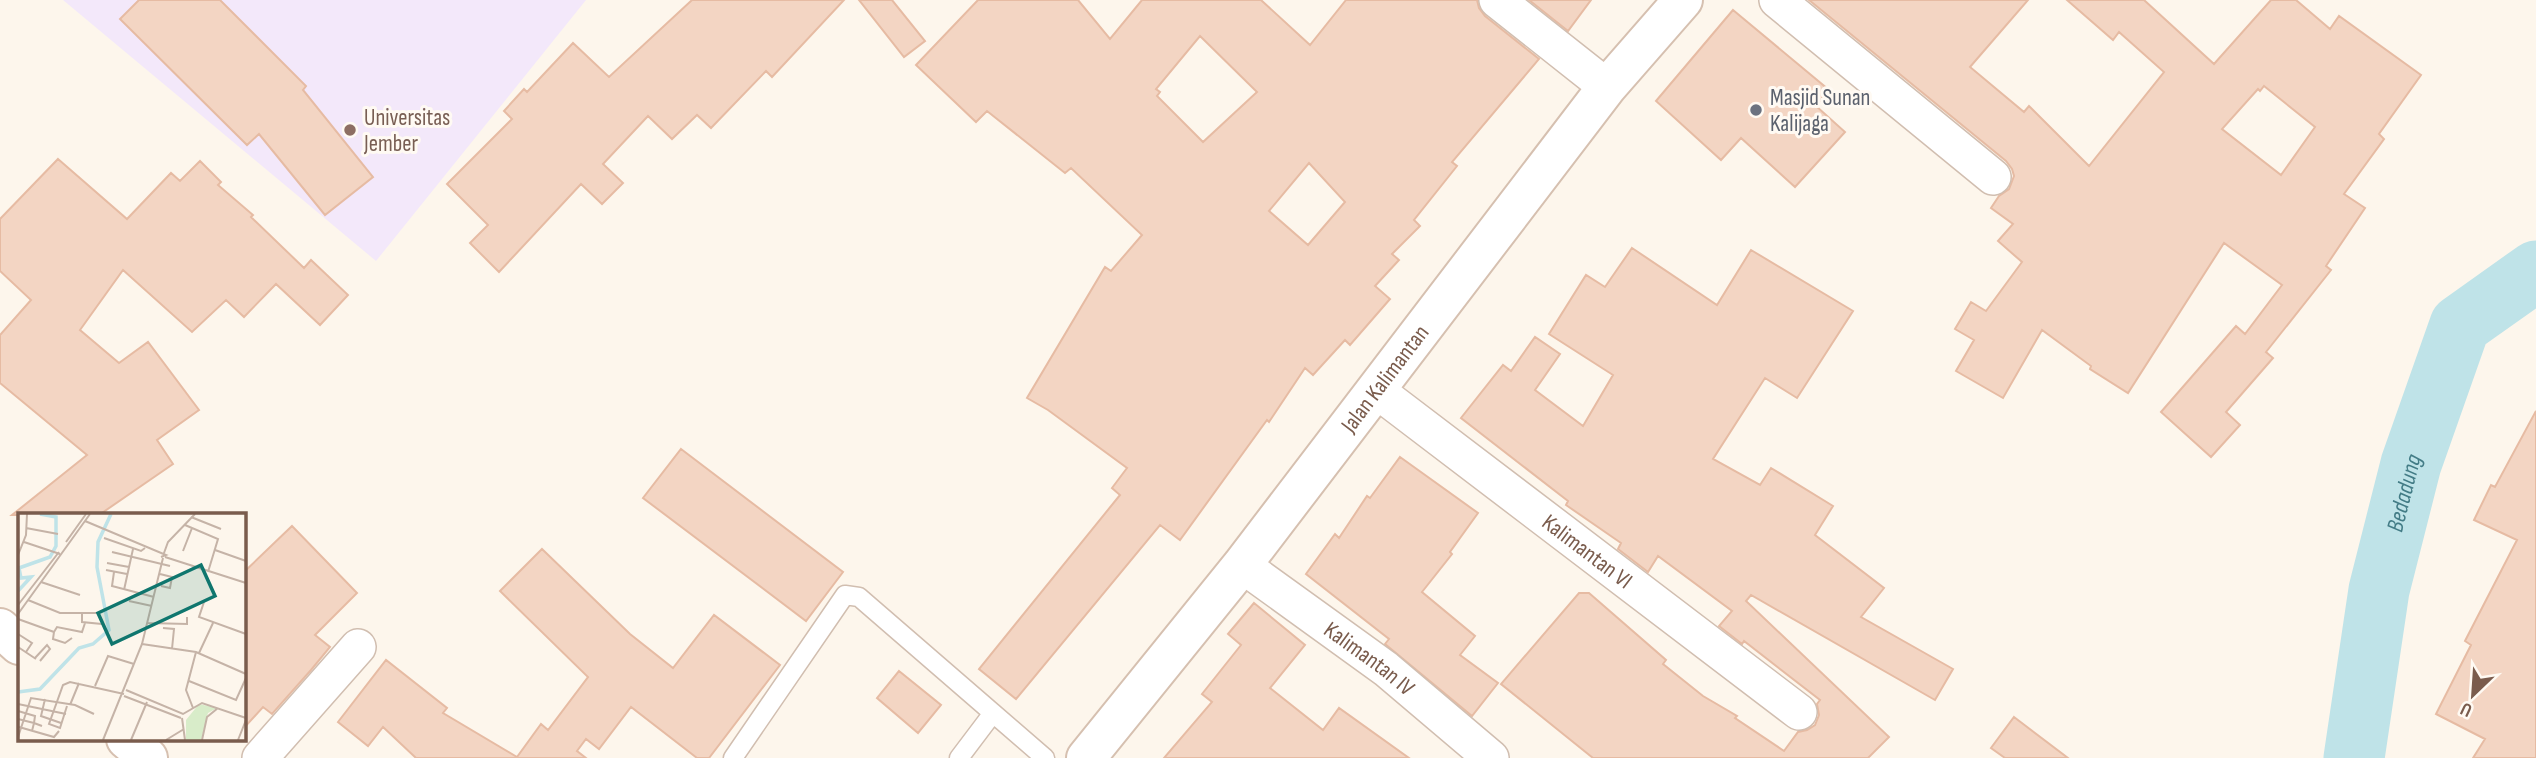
<svg xmlns="http://www.w3.org/2000/svg" width="2536" height="758" font-family="'Sofia Sans Condensed',sans-serif">
<style>
.education{fill:#f3e8fa}
.lines{fill:none;stroke-linecap:round;stroke-linejoin:round}
.river{stroke:#bfe3e8;stroke-width:61}
.building{fill:#f3d5c3;stroke:#e6bba3;stroke-width:2;fill-rule:evenodd}
.service-casing{stroke:#d1beb0;stroke-width:21}
.minor-casing{stroke:#d1beb0;stroke-width:38}
.secondary-casing{stroke:#d6c0b0;stroke-width:42}
.service{stroke:#fff;stroke-width:18}
.minor{stroke:#fff;stroke-width:35}
.secondary{stroke:#fff;stroke-width:38}
.worship-dot{fill:#6b7280;stroke:#fffaf3;stroke-width:2.5}
.education-dot{fill:#8d6e63;stroke:#fffaf3;stroke-width:2.5}
.labels{text-anchor:middle;stroke-width:6;stroke-linejoin:round;paint-order:stroke}
.worship-label{font-size:23px;fill:#5b616d;stroke:#fffaf3;text-anchor:start}
.education-label{font-size:23px;fill:#785e54;stroke:#fffaf3;text-anchor:start}
.street-label{font-size:23px;fill:#7a5c4d;stroke:#fffaf3}
.water-label{font-size:24px;font-style:italic;fill:#437c86;stroke:#fffaf3}
.inset-river{fill:none;stroke:#bfe3e8;stroke-width:3.5}
.inset-road{fill:none;stroke:#c5b3a7;stroke-width:2}
.view{fill:#0f766e;fill-opacity:0.15;stroke:#0f766e;stroke-width:3.5}
.inset-edge{fill:none;stroke:#7a5c4d;stroke-width:3.5}
</style>
<rect width="100%" height="100%" fill="#fdf6ec"/>
<path class="education" d="M63,0H586L376,261Z"/>
<g class="lines">
<path class="river" id="s1" d="M2354,758L2379,590L2411,464L2460,325L2536,271"/>
</g>
<path class="building" d="M139,0H220L306,86L303,90L373,177L325,215L259,134L247,145L120,19Z
M692,0H844L772,77L766,71L711,128L697,115L672,139L648,116L603,164L623,183L602,204L581,184L499,272L470,243L488,225L447,184L512,119L504,111L524,89L527,92L573,43L609,77Z
M859,0H892L925,41L904,57Z
M978,0H1078L1110,39L1142,0H1261L1310,45L1346,0H1477L1479,8L1485,16L1539,59L1452,162L1457,166L1414,220L1420,226L1392,254L1399,260L1375,286L1390,299L1350,345L1345,340L1313,375L1305,368L1269,422L1267,420L1180,540L1160,525L1016,699L979,669L1120,495L1112,488L1127,468L1048,410L1027,398L1105,267L1111,271L1142,235L1071,168L1065,173L987,111L976,122L916,65ZM1200,36L1257,92L1203,142L1157,96L1160,92L1156,89ZM1309,163L1345,202L1308,245L1269,211Z
M1529,0H1591L1568,31Z
M1809,0H2028L1970,67L2024,112L2029,106L2089,166L2164,72L2119,32L2113,40L2067,0H2144L2214,64L2271,0H2296L2330,29L2339,16L2421,75L2379,134L2384,139L2344,194L2365,208L2326,266L2331,270L2266,352L2273,358L2226,412L2240,425L2211,457L2161,412L2236,326L2245,334L2282,285L2224,243L2128,393L2090,369L2091,366L2042,330L2003,398L1956,371L1974,340L1955,329L1971,302L1986,311L2022,262L1998,241L2013,224L1991,208L1999,196L2009,189L2014,176L2012,169L2006,161ZM2264,86L2315,127L2281,175L2222,129L2258,89L2260,91Z
M1733,10L1829,90L1816,106L1845,132L1795,187L1741,138L1721,160L1656,101Z
M58,159L127,219L171,173L180,181L200,161L221,182L218,185L253,215L251,217L304,268L311,260L348,295L320,325L276,284L244,317L226,300L192,332L123,270L80,330L119,363L148,342L199,410L157,440L173,464L99,515H12L87,455L0,383V335L31,300L0,271V219Z
M1632,248L1717,305L1751,250L1853,311L1797,398L1765,378L1713,459L1760,485L1771,468L1833,506L1815,535L1884,588L1861,617L1953,669L1935,700L1751,595L1746,601L1889,737L1868,758H1593L1501,684L1579,593H1589L1666,660L1663,664L1703,696L1737,716L1735,718L1784,751L1798,732L1807,730L1815,725L1819,715L1817,704L1820,700L1744,641L1742,644L1719,626L1732,611L1658,556L1648,572L1618,549L1621,543L1566,505L1568,501L1461,418L1503,365L1511,371L1535,337L1560,354L1535,390L1583,426L1613,375L1549,334L1586,275L1605,287Z
M2536,411V758H2473L2485,739L2436,714L2471,645L2465,641L2517,540L2474,520L2491,485L2495,487Z
M681,449L843,572L806,621L643,498Z
M1400,457L1478,513L1450,552L1452,554L1422,592L1475,636L1460,655L1498,683L1472,716L1385,644L1389,639L1306,574L1335,534L1339,538L1367,496L1370,498Z
M292,526L357,593L315,635L330,647L311,670L272,714L263,707L243,729V573Z
M542,549L630,634L673,668L714,615L780,665L709,758H697L631,707L599,749L586,739L577,751L586,758H416L383,727L368,746L338,722L386,660L447,708L443,713L517,757L541,724L548,730L588,677L500,591Z
M1254,603L1305,645L1270,688L1323,730L1339,708L1409,758H1164L1212,702L1202,694L1241,645L1228,634Z
M899,671L941,705L918,733L877,698Z
M2014,717L2068,758H2005L1991,748Z"/>
<g class="lines">
<g class="service-casing">
<path id="service" d="M733,758L845,595L859,597L993,713
M959,758L993,713L1045,758"/>
</g>
<g class="minor-casing">
<g id="minor">
<path d="M1497,0L1607,87"/>
<path d="M1777,0L1993,177"/>
<path id="s2" d="M1376,390L1799,712"/>
<path id="s3" d="M1242,565L1386,669L1491,758"/>
<path d="M260,758L358,647"/>
</g>
</g>
<g class="secondary-casing">
<g id="secondary">
<path d="M0,628L19,645"/>
<path d="M126,739L148,758"/>
<path id="s4" d="M1086,758L1242,565L1607,87L1683,0"/>
</g>
</g>
<use href="#service" class="service"/>
<use href="#minor" class="minor"/>
<use href="#secondary" class="secondary"/>
</g>
<circle class="worship-dot" cx="1756" cy="110" r="7"/>
<circle class="education-dot" cx="350" cy="130" r="7"/>
<g class="labels">
<g class="worship-label">
<text x="1770" y="105">Masjid Sunan<tspan x="1770" dy="26">Kalijaga</tspan></text>
</g>
<g class="education-label">
<text x="364" y="125">Universitas<tspan x="364" dy="26">Jember</tspan></text>
</g>
<g class="street-label">
<text dy="8" stroke="none"><textPath href="#s4" startOffset="483">Jalan Kalimantan</textPath></text>
<text dy="8" stroke="none"><textPath href="#s2" startOffset="266">Kalimantan VI</textPath></text>
<text dy="8" stroke="none"><textPath href="#s3" startOffset="158">Kalimantan IV</textPath></text>
</g>
<g class="water-label">
<text dy="8" stroke="none"><textPath href="#s1" startOffset="270">Bedadung</textPath></text>
</g>
</g>
<g transform="translate(18 513)">
<rect width="228" height="228" fill="#fdf6ec"/>
<path d="M181,191L199,195L190,200L183,227H168V207Z" fill="#d8ecc9"/>
<path class="inset-river" d="M0,78L13,64L3,65L1,55L32,44L38,33V4L22,1M0,179L22,176L61,135L75,131L91,117L79,54L80,29L93,1"/>
<path class="inset-road" d="M173,4L203,16M67,8L148,42L143,44M167,12L200,26L190,59M8,15L40,21M86,25L123,38L127,35M6,29L42,41M48,29L68,1M197,37L228,48M165,38L174,15M94,39L152,53M146,40L150,29L177,1M0,42L8,22L9,1M147,44L228,70M89,50L111,54M88,57L109,61M96,59L94,73L136,84M142,61L154,64L152,75L143,73M23,69L62,82M106,77L115,36M10,87L42,100H81M111,88L134,93M186,89L181,104L228,121M0,92L41,39M64,99V109L84,111M0,101L72,1M0,106L36,119L35,126L47,130L54,125M130,110L169,111V104M145,115L156,116L154,136M36,119L39,114L64,119L67,110M0,121L14,130L8,139M124,131L178,139L228,161M0,134L18,146M181,140L195,110M17,145L29,132L32,136L22,148M171,168L218,187L228,165M77,173L90,143L116,151M108,177L165,201L184,190L228,205M106,183L163,205M27,186L23,203L43,210M0,191L48,201M52,192L61,170M49,193L42,215L31,211L45,172L52,169L106,181M175,195L168,177L178,139M0,198L17,203L16,210L24,213M164,205L167,227M0,206L16,210L14,218M1,214L36,224L41,218M0,224L13,185L57,192L76,201M85,227L124,131L145,45M113,227L129,189M148,227L166,216M184,227L189,204L200,195M220,227L228,207"/>
<path class="view" d="M183,52L197,83L94,131L80,100Z"/>
<rect width="228" height="228" class="inset-edge"/>
</g>
<g transform="translate(2473 695) rotate(205)" stroke="#fffaf3" stroke-width="5" paint-order="stroke">
<path d="M0-5L12 26L0 18L-12 26Z" fill="#7a5c4d"/>
<text y="-10" font-size="19" font-weight="bold" text-anchor="middle" fill="#7a5c4d">U</text>
</g>
</svg>
